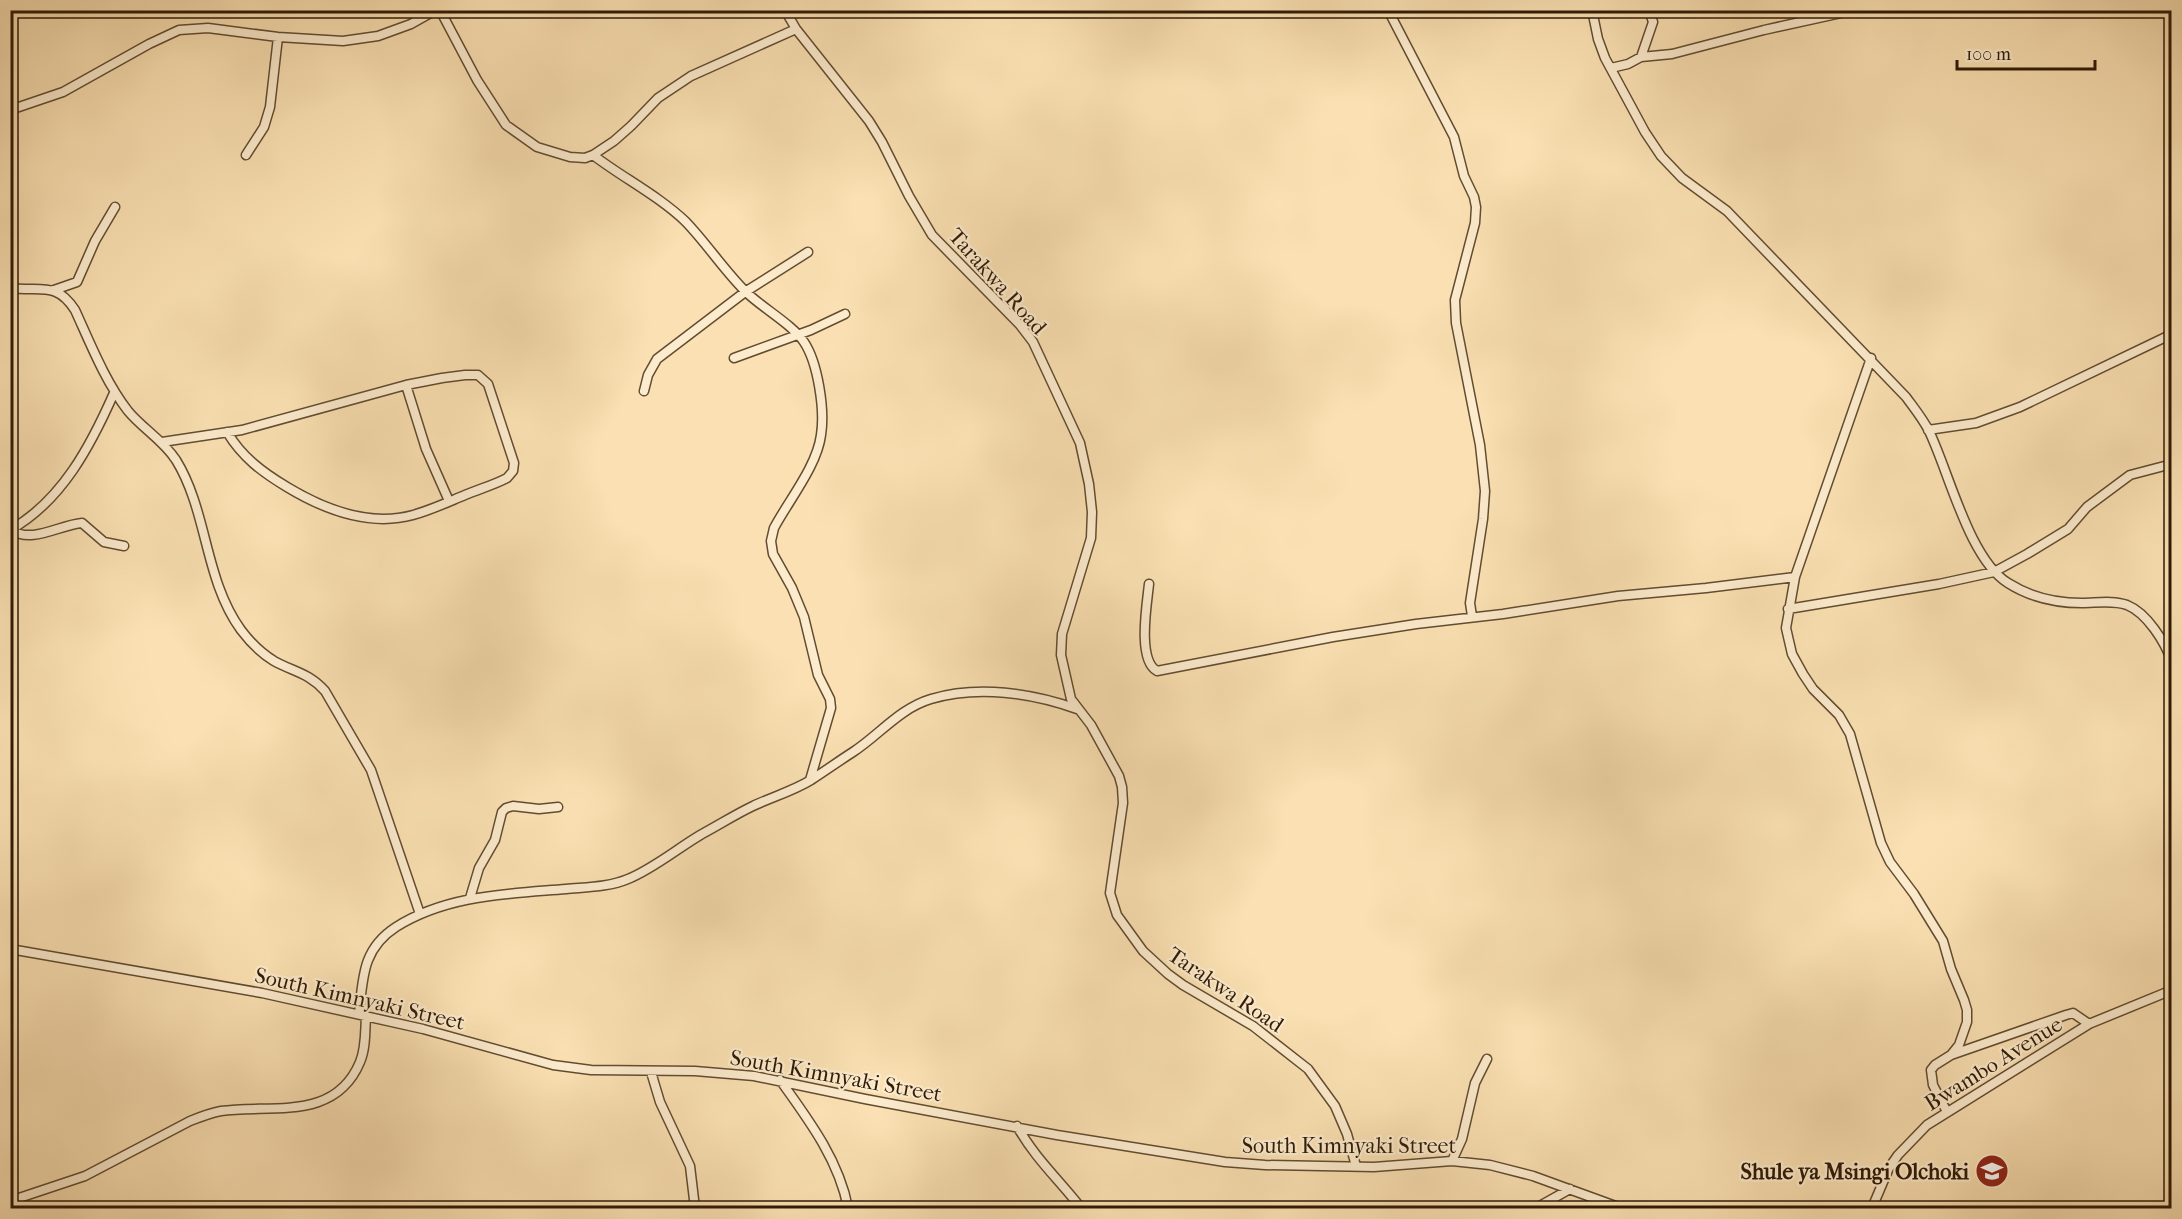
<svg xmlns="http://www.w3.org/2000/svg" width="2182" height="1219" font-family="'IM FELL French Canon',serif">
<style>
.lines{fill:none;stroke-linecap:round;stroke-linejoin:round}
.street-casing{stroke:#624c31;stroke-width:11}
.street{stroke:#fcebcd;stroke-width:8}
.labels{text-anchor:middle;stroke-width:4.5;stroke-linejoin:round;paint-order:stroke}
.street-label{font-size:22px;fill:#2f1a06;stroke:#fcebcd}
.poi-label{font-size:22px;font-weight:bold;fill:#2f1a06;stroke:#fcebcd;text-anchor:end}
</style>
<rect width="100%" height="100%" fill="#fae0b2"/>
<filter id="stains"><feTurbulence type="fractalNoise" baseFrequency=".00333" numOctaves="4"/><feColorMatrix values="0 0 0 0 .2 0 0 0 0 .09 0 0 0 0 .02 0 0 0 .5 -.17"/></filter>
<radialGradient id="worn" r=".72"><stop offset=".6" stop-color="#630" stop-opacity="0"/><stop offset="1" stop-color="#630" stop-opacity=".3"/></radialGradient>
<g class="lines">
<g class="street-casing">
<path id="street" d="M440,10L477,80L506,125L537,147L570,157L585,158L593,155L614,141L631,126L658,98L691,76L796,29
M785,10L796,29L869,121L882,142L909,196L932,235L1020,325L1033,342L1080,443L1089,484L1092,512L1091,538L1062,634L1061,655L1071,699L1091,725L1119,776L1122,787L1123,803L1110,893L1117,915L1143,951L1168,974L1183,985L1253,1026L1308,1069L1335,1106L1347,1134L1356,1166
M1388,10L1454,137L1464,176L1474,197L1476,207L1475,223L1455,300L1456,323L1480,445L1485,491L1483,519L1470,603L1472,616
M1592,10L1598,39L1605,58L1645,132L1661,156L1682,178L1727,211L1906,397C1914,408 1923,419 1929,431C1949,472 1969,559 2008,583C2030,597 2056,603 2082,603C2096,603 2113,600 2127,605C2147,613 2165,642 2172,662
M1641,57L1653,22L1649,10
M1611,68L1628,64L1641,57L1672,54L1764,30L1855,10
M10,110L63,92L149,44L179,30L208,28L278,37L343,41L378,36L411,24L436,10
M246,155L264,127L270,107L278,37
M593,155C623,178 659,196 686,222C707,244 724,270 745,291C762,308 792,324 804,342C818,363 825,410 821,435C817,466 789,500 774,528L771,541L773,554L792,588L804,617L818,675L830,699L831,708L810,780
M10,288C41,292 56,281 75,310C91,345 105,381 128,411C143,429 163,440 176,460C208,512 204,579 241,630C250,642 261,653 274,661C294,672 309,673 325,691L371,770L420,914
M54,290L77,282L95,241L115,207
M734,358L811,330L845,314
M1871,358L1795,577L1786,628L1792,654L1803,674L1813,689L1839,715L1850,734L1881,843L1890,862L1914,894L1943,941L1951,969L1964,1000L1967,1010V1022L1959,1045L1951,1055L1935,1065L1931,1070L1933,1085L1947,1112
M406,385L426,449L449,501
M644,391L648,375L657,359L745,292L808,252
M1928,430L1976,423L2020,407L2172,334
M162,442L242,430L406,385L442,378L465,375H478L488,384L514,463L513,471L507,478C494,485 479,489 465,495C448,502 431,510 413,515C369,527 325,510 287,487C262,472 242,457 227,432
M10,530C62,501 91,445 114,393
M11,530C32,544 59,525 82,523L104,542L124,546
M1149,584C1147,604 1137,660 1157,671L1333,637L1416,624L1503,614L1618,596L1706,588L1795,577
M1788,609L1939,584L1994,572L2027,554L2068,529L2087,507L2130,475L2172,464
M470,898L479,868L495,840L502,812L506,808L513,806L539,809L558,807
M10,949L262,993L423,1029L553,1065L591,1070L695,1071L754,1076L865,1099L1057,1135L1225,1162L1265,1165L1374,1167L1452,1161L1490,1165L1533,1176L1621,1208
M359,1014C363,978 362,949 396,927C447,895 507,894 566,889C587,887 609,887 628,879C653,869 678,848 702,834C719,825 736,814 753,806C772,797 793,791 811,780C825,771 839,761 853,752C878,736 900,708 931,699C978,685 1032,693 1077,709
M1951,1055L2066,1015L2073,1013L2089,1024
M651,1072L660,1102L690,1166L695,1208
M780,1080C808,1119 839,1160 848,1208
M1017,1126C1034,1157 1059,1180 1081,1208
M1452,1161L1462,1139L1475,1083L1487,1059
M10,1201L85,1176L190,1121C200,1117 210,1113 221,1111C271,1104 335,1122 360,1062C366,1048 365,1031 366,1016
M1536,1208L1570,1189
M1872,1208L1889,1168L1898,1155L1927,1125L2089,1024L2172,990"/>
</g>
<use href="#street" class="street"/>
</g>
<defs>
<g id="school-disc" transform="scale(1.725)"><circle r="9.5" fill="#8f2418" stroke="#fcebcd"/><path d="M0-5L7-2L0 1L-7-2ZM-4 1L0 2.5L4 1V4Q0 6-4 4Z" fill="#fff"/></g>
</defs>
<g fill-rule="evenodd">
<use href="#school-disc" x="1992" y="1171"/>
</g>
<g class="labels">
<g class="street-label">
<text transform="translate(998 281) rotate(48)" y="8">Tarakwa Road</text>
<text transform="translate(1226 989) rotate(34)" y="8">Tarakwa Road</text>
<text transform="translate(360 998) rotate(13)" y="8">South Kimnyaki Street</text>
<text transform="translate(1993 1063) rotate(-32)" y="8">Bwambo Avenue</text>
<text transform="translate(836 1075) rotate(10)" y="8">South Kimnyaki Street</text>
<text x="1349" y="1153">South Kimnyaki Street</text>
</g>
<g class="poi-label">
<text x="1969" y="1179">Shule ya Msingi Olchoki</text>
</g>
</g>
<rect width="2182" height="1219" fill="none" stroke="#fae0b2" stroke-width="36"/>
<rect x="12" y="12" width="2158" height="1195" fill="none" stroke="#2f1a06" stroke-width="3"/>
<rect x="18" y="18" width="2146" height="1183" fill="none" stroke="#2f1a06" stroke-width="1.5"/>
<path d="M1957 60v9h138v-9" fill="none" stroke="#2f1a06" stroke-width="3"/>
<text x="1966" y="60" font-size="18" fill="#2f1a06" stroke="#fcebcd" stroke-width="4.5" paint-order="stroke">100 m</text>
<rect width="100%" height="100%" filter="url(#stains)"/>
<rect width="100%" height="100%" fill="url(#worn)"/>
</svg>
